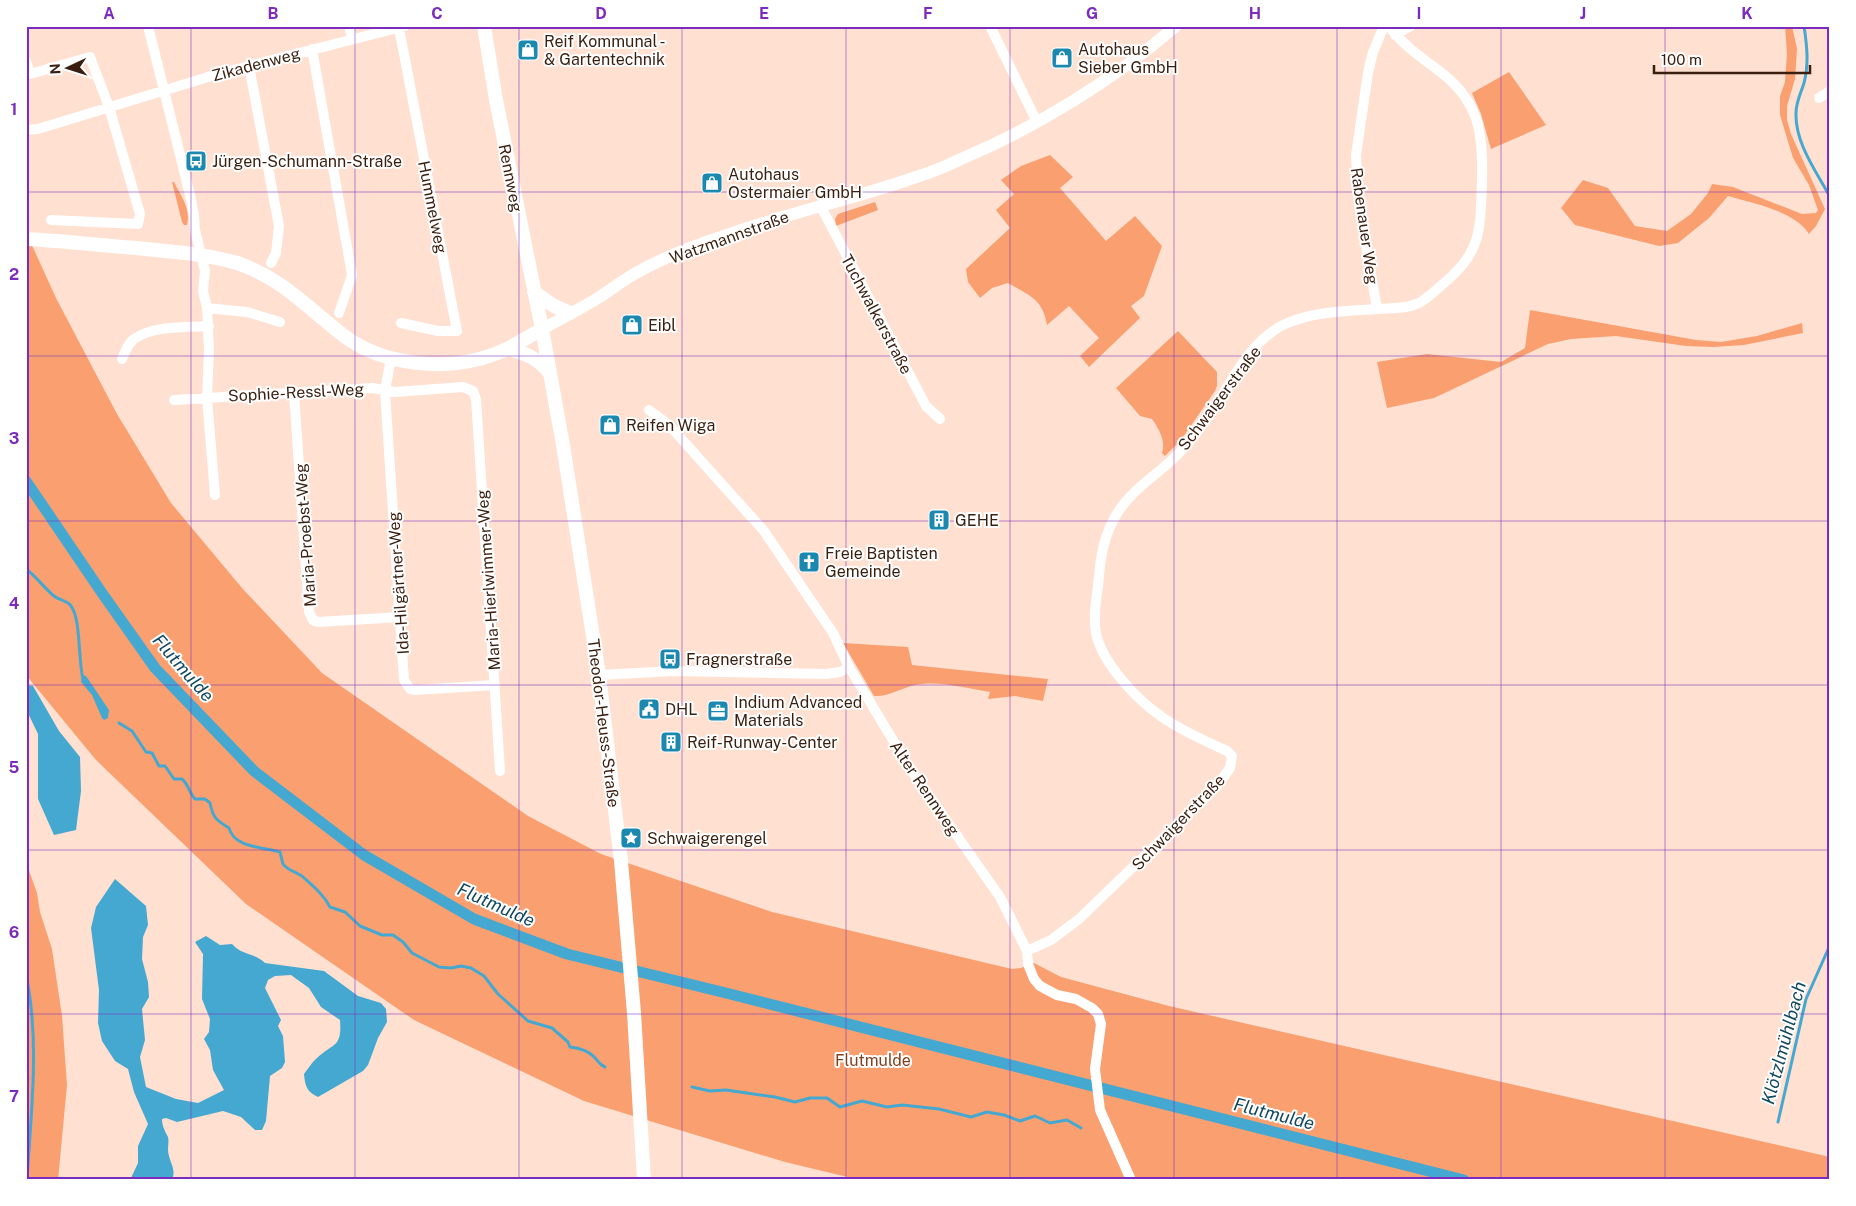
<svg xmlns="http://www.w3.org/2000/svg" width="1856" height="1206" font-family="'Public Sans',sans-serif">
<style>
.green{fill:#faa070}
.water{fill:#45a8d0}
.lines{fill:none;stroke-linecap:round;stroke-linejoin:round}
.stream{stroke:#45a8d0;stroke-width:3}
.canal{stroke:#45a8d0;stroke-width:11}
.minor{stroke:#fff;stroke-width:10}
.tertiary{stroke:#fff;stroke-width:12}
.secondary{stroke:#fff;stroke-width:14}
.grid{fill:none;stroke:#7b2cbf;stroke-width:1;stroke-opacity:0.55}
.labels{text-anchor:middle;stroke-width:4;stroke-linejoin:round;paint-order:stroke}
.poi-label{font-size:16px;fill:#3a1f10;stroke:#fff;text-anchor:start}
.street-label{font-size:16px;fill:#3a1f10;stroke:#fff}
.park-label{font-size:16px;fill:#81421e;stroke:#fff}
.water-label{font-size:18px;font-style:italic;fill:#11495f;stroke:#fff}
.neatline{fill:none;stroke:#7b2cbf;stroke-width:2}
.grid-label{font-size:16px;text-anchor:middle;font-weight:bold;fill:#7b2cbf}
</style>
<rect width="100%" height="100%" fill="#ffe0d1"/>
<path class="green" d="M1785,26H1792L1797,49L1795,79L1787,106V120L1791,134L1825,209L1816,226L1809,234C1795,211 1752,203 1728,196L1709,218L1678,243L1659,246L1575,225L1561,208L1583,180L1608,188L1635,226L1667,231L1691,214L1708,193L1712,184L1733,187L1802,214L1816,213L1818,210L1809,185L1793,158L1780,115V96L1785,82L1787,54Z
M1509,72L1546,125L1491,149L1481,114L1472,93Z
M1050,155L1073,177L1060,188L1106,241L1135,216L1162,246L1144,296L1131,306L1140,318L1089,367L1080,356L1099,338L1069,306L1047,325C1043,299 1029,295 1008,283L992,288L980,298L968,282L966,269L1010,228L996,210L1014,194L1001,180L1021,166Z
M172,182H174C181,196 191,209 187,225H184L182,222Z
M875,202L878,210L836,226L835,219L838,214Z
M26,232L56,298L117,414L171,503L242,588L322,673L528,816L601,854L772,912L1012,969L1021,968L1034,963L1061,977L1169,1006L1830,1157V1180H860L785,1162L584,1101L414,1020L246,904L96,760L26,675Z
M1530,310L1696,340L1721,342L1757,336L1802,323L1803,333L1744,345L1713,347L1686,346L1616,336L1571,339L1548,344L1434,398L1387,408L1377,362L1427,354L1501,362L1525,348Z
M1178,331L1217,372V386L1215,391L1181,440L1165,456L1162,453C1166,441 1159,429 1152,419L1140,416L1116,388Z
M843,643L908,647L912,665L1048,679L1043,701L1015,696L988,699L990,692C966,688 939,680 915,685C901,688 889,697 874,696Z
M26,862L37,893L40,912L52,949L62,1016L67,1085L58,1180H26Z"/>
<path class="water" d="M82,675L86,676L109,710L108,718L104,720L102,718L92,695L81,682Z
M26,685L33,686L59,731L80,757L81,791L76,830L54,835L38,799V734L26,709Z
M115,879L146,906L148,925L143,937L142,959L148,982L149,997L142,1009L145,1040L140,1057L146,1087L176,1099L198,1103L224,1090L213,1070L210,1050L204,1039L209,1032L210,1019L202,999L203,954L195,942L206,936L220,945L232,944C243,956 253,952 265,963L324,971L358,996L381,1003L386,1009L387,1022L378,1038L368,1065L363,1071L318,1097C307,1092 305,1086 304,1074C308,1069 312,1062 317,1058C334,1042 342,1048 340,1020L321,1007L309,988L291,975L275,976L268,980L265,988L281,1020L278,1026L283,1036L285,1062L282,1068L270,1076L266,1121L262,1130H255L241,1117L223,1111L177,1122L166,1118L162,1119C162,1126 165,1131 168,1137C169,1141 168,1145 168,1149C168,1161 177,1168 172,1180H132L131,1178L138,1163V1146L148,1124L134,1092L128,1069L115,1061L102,1041L98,1023L99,990L91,928L96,907Z"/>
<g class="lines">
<path class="stream" d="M1804,26C1807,46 1809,64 1804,83C1801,93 1796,102 1796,113C1795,143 1816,171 1830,197
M26,569C37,577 44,588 54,596C59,600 68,601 71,606C81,619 78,660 83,679
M119,723L132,731L146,752L152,753L159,766H165L174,779H182C189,785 189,793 195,799H205L210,803C213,818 216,820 229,828C234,848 264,847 280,852C281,856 282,860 283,864C288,871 297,872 303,877C313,886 324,895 330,907L345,912L360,926L382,935H393L403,942L412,953L439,967L451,968L461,966L471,968L484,976L498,994L528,1021L552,1028L568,1042L570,1047C578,1048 587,1050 593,1056C598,1060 598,1064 605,1067
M26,974C40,1042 31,1112 27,1180
M692,1087L710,1091L726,1090L775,1097L795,1102L810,1098H827L840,1107L862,1101L887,1107L902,1105L939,1109L971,1117L987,1112L1004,1115L1020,1121L1035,1116L1050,1123L1067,1120L1081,1128
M1778,1122L1806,999L1830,945"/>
<path class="canal" d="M26,481L102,593L155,668L254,771L364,855L474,919L567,954L730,994L1464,1180"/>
<path class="minor" d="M148,26L190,195L194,215L195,230L205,271L203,291L207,308L209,350L207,398L215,495
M349,26L352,39
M990,26L1037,122
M399,28L457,331H438L401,323
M1395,35L1411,26
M312,49L352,275L339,313
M26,61L30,74L90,57L109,107L140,214L138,224L51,220
M249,66L279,226L276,253L271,263
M1819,98L1830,91
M26,130L38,129L218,74L405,26
M820,205L926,406L940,419
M207,308L247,312L280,322
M1377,309L1359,205L1356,155L1368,73L1373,52L1384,26
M391,358L385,391L404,680L410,689L415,690L495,685
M122,359C125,352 128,343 134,339C154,325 185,328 209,326
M294,393L309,612L313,620L318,622L401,617
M174,400L372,388L395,392L463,387L473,391L476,399L500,771
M649,410L669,425L764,531L833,633L849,667L909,767L1000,897L1027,951L1028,964L1034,979L1040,986L1057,995L1076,999L1092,1008L1098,1014L1101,1024L1095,1069L1100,1110L1131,1180
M599,675L674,671L826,674L840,672L849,667
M1027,951L1051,940L1079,919L1217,786L1230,768L1232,756L1227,751C1205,741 1182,731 1162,717C1137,700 1102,663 1096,633C1093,618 1096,601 1098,586C1100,560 1103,535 1118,512C1136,484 1168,469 1188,443C1201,427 1213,409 1224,392C1240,367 1254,341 1281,326C1311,311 1346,311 1378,309C1391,308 1407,309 1419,303C1428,298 1436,290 1443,284C1455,274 1467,262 1473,248C1482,229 1481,202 1482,181C1483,137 1481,104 1443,74C1424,59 1404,47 1389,26"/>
<path class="tertiary" d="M542,329C561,319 580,309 598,298C611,290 623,280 636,273C664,257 696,245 727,235C791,212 858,198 922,175C936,171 948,165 961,159C1037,127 1113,80 1176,26"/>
<path class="secondary" d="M484,26L496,100L542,329L563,445L599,675L621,861L634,1013L644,1180
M26,239C63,241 99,245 136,248C171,252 203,253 237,263C280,277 308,308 343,335C383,366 448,372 495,354C512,348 526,338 542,329
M534,292L554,306L570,313
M508,349C527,354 536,357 550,373"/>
</g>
<path class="grid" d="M191,26V1180M355,26V1180M519,26V1180M682,26V1180M846,26V1180M1010,26V1180M1174,26V1180M1337,26V1180M1501,26V1180M1665,26V1180M26,192H1830M26,356H1830M26,521H1830M26,685H1830M26,850H1830M26,1014H1830"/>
<defs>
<g id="shop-square" transform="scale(1.125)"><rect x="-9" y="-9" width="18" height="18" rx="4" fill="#1b88af" stroke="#fff"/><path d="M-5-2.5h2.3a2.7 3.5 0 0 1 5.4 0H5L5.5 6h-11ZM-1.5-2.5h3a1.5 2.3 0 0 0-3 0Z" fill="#fff"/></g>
<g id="bus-square" transform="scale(1.125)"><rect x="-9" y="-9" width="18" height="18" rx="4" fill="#1b88af" stroke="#fff"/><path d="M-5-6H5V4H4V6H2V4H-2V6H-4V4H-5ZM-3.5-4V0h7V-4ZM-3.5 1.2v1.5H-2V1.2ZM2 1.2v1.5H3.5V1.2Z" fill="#fff"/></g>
<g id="building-square" transform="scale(1.125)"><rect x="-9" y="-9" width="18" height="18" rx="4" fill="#1b88af" stroke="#fff"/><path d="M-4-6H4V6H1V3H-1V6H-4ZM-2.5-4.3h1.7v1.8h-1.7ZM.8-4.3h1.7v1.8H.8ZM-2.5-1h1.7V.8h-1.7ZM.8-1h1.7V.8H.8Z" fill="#fff"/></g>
<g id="church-square" transform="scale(1.125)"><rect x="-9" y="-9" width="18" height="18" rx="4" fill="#1b88af" stroke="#fff"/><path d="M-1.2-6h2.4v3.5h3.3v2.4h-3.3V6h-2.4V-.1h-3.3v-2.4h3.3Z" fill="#fff"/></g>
<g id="civic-square" transform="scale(1.125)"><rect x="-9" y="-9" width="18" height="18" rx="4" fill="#1b88af" stroke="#fff"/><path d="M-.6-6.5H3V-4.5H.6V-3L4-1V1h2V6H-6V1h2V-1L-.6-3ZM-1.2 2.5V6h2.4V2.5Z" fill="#fff"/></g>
<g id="office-square" transform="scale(1.125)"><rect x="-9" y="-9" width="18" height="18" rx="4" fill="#1b88af" stroke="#fff"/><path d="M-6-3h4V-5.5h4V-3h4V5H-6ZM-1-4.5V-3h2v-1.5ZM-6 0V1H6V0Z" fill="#fff"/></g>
<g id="sight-square" transform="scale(1.125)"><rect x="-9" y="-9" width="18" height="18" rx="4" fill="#1b88af" stroke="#fff"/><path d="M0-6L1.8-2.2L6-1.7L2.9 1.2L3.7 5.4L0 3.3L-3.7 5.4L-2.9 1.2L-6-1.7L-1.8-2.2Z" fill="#fff"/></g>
</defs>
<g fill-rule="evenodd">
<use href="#shop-square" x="528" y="50"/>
<use href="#shop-square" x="1062" y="58"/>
<use href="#bus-square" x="196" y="161"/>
<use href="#shop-square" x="712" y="183"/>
<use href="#shop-square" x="632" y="325"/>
<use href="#shop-square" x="610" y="425"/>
<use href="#building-square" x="939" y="520"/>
<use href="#church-square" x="809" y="562"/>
<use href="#bus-square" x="670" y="659"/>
<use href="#civic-square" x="649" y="709"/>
<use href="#office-square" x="718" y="711"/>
<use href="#building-square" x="671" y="742"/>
<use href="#sight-square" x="631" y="838"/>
</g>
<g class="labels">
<g class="poi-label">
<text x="544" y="47">Reif Kommunal -<tspan x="544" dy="18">&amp; Gartentechnik</tspan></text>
<text x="1078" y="55">Autohaus<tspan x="1078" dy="18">Sieber GmbH</tspan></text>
<text x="212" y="167">Jürgen-Schumann-Straße</text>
<text x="728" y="180">Autohaus<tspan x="728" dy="18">Ostermaier GmbH</tspan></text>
<text x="648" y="331">Eibl</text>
<text x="626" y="431">Reifen Wiga</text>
<text x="955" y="526">GEHE</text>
<text x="825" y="559">Freie Baptisten<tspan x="825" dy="18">Gemeinde</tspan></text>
<text x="686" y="665">Fragnerstraße</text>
<text x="734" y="708">Indium Advanced<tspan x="734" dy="18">Materials</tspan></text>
<text x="665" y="715">DHL</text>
<text x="687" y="748">Reif-Runway-Center</text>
<text x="647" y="844">Schwaigerengel</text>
</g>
<g class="street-label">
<text transform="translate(256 64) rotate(-15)" y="6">Zikadenweg</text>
<text transform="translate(511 178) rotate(79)" y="6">Rennweg</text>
<text transform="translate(433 207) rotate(79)" y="6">Hummelweg</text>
<text transform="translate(1365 226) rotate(82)" y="6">Rabenauer Weg</text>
<text transform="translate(729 237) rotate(-20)" y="6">Watzmannstraße</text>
<text transform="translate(877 314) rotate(62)" y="6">Tuchwalkerstraße</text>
<text transform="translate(296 392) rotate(-3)" y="6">Sophie-Ressl-Weg</text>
<text transform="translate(1219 398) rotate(-53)" y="6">Schwaigerstraße</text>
<text transform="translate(305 535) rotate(-94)" y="6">Maria-Proebst-Weg</text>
<text transform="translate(488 580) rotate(-94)" y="6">Maria-Hierlwimmer-Weg</text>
<text transform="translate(398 583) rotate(-94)" y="6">Ida-Hilgärtner-Weg</text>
<text transform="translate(604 723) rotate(83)" y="6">Theodor-Heuss-Straße</text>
<text transform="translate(925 788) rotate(56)" y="6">Alter Rennweg</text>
<text transform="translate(1178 822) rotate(-46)" y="6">Schwaigerstraße</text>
</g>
<g class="park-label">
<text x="873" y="1066">Flutmulde</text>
</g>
<g class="water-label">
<text transform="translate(183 668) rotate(49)" y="6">Flutmulde</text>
<text transform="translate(496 905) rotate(24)" y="6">Flutmulde</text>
<text transform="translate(1784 1043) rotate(-75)" y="6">Klötzlmühlbach</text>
<text transform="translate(1274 1114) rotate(14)" y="6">Flutmulde</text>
</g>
</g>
<rect width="1856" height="1206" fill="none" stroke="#ffffff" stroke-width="55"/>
<g transform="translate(68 68) rotate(266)" stroke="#ffffff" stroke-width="4" paint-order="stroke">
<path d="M0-4L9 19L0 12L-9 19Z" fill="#3a1f10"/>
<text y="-8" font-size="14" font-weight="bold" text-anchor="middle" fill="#3a1f10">N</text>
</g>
<path d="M1654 65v8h156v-8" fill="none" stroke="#3a1f10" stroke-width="2.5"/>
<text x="1661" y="65" font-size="15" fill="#3a1f10" stroke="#ffffff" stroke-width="4" paint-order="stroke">100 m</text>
<rect x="28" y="28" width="1800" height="1150" class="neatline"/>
<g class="grid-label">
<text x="109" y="19">A</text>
<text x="273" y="19">B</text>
<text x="437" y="19">C</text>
<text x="601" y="19">D</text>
<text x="764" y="19">E</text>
<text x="928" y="19">F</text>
<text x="1092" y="19">G</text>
<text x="1255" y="19">H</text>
<text x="1419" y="19">I</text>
<text x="1583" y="19">J</text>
<text x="1747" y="19">K</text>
<text x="14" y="115">1</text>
<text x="14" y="280">2</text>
<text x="14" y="444">3</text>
<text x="14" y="609">4</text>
<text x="14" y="773">5</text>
<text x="14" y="938">6</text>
<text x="14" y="1102">7</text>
</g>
</svg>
